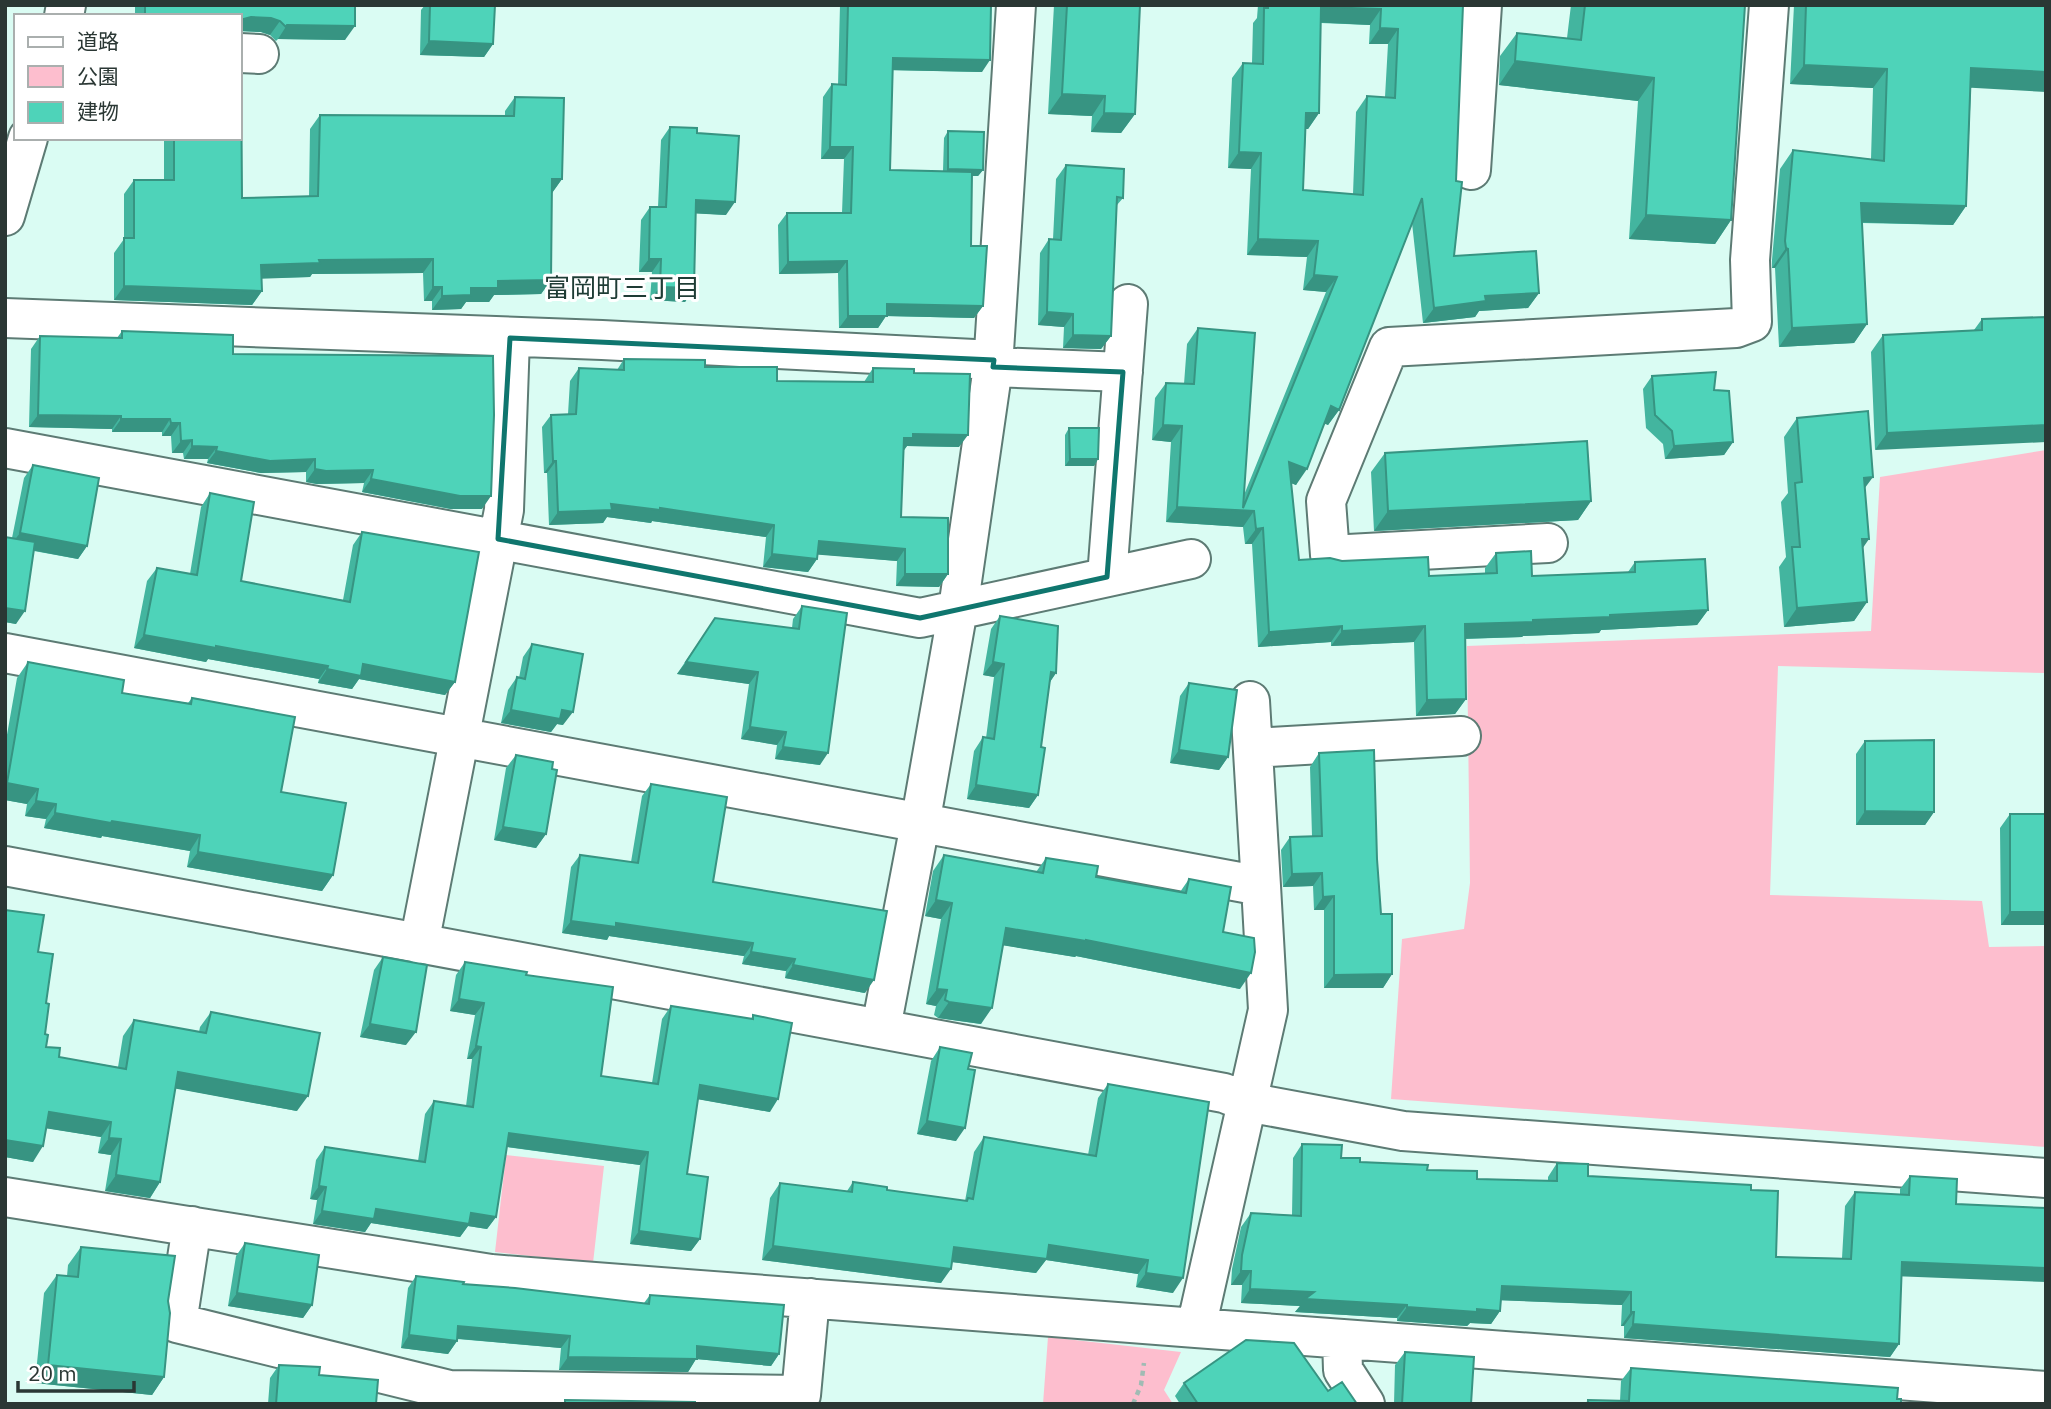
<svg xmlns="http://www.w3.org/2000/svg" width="2051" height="1409" font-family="'IBM Plex Sans','Noto Sans JP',sans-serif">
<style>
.green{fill:#fdbece}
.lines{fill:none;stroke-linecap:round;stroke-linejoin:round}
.minor-casing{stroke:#5d7b74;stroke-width:42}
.tertiary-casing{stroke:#5d7b74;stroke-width:42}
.path{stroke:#a0bbb4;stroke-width:4.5;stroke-dasharray:5 5;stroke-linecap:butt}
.minor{stroke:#fff;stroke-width:38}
.tertiary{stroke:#fff;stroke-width:38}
.wall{fill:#43b59f;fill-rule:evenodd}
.shaded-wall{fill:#379482}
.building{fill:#4ed3b9;stroke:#379482;stroke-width:2;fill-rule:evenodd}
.marked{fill:none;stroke:#0f766e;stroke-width:5;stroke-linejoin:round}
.labels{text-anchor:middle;stroke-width:6;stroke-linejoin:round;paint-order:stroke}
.neighbourhood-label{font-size:26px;fill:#1f3c35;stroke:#fff}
</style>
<rect width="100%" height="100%" fill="#dafcf3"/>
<path class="green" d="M2046,450V673L1778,666L1770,895L1982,901L1989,947L2046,946V1147L1391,1099L1402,939L1464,929L1470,883L1467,646L1871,631L1880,477Z
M506,1155L604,1166L593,1263L495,1252Z
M1048,1337L1181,1352L1164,1390L1173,1404H1043Z"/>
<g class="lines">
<g class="minor-casing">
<path id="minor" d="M240,53L259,54
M1471,170L1482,5
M5,318L602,340L994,360
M993,367L1123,372
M5,448L920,618L1191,559
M1548,543L1330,555L1326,501L1389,347L1736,328L1752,322L1750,260L1769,5
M1107,577L1128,304
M5,653L1261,886L1268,1010L1196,1328
M1250,701L1261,886
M1253,748L1461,736
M5,866L1224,1093L1247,1102L1403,1131L2046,1178
M419,944L504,510L510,338
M881,1028L920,824L958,609L993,367L1016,5
M5,1197L491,1274L1196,1328L2046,1391
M192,1226L177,1323L449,1390L801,1395L810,1298
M1342,1339L1343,1370L1365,1404"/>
</g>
<g class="tertiary-casing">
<path id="tertiary" d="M64,16L66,5
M5,216L28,138"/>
</g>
<path class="path" d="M1133,1404L1141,1385L1144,1363"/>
<use href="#minor" class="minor"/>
<use href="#tertiary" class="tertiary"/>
</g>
<path class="wall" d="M135,5H355L345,40L278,39L276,41L270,35L261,32L240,31V16H135Z
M425,5H495L493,44L484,57L420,55L421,10Z
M840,5H991L982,72L892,70L890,170L943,171L944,138L948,131L983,170L978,176H972L971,246L983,306L974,318L886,316L878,328H839L838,273L779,274L778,225L787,213H842L844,159H821L823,97L832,84L838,85Z
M1054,5H1140L1135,114L1121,133L1091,132L1092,116L1048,114Z
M1258,5H1463L1456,181L1454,256L1539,293L1528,308L1479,311L1475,317L1423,323L1412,223L1339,410L1328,425L1325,423L1296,485L1291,483L1299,560L1342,561L1429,576L1485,573V568L1496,553L1532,576L1628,572L1635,562L1708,610L1697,625L1601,630L1599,633L1523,636L1522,637L1465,639L1466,699L1455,714L1416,716L1414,642L1331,646V642L1258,647L1252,544H1245L1243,527L1166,522L1171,442L1152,440L1155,398L1166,383L1184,384L1187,344L1198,328L1244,495L1326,292L1303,290L1307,257L1247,255L1251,169L1228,168L1232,78L1243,63H1252L1253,23L1257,18ZM1321,23L1370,25L1369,44H1388L1385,97L1367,96L1356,112L1353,194L1303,190L1306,129H1308L1319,113Z
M1571,5H1745L1731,220L1715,244L1629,239L1638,101L1499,85L1500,56L1517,33L1567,38Z
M1794,5H2046L1971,88L1966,206L1953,225L1862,223L1867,324L1854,343L1779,347L1775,268H1772V260L1780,169L1793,150L1871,159L1873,88L1790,84Z
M515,97L562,179L552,193L551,280L541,294L494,295L489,302H466L461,309L432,310V301H424L423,273L312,274L310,277L261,278L262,291L252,305L114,300V253L124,239V194L134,180H164V138H240L242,198L309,197L310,129L320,115L505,116V111Z
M670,127L697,133L726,215L695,213L694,288L685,302L650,300L652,272H639L641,220L650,207H658L661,140Z
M1066,165L1123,198L1117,205L1111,336L1101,349L1063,348L1064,327L1038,325L1040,253L1049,239H1053L1056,179Z
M2046,317L1875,450L1871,352L1883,335L1974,330L1982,319Z
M122,331L233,354L482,509H451L362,492L364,483L317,484L306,482V472L261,473L207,463L208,459H184L183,453H172L171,436H162V432H112V429L29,427L31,349L40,336L117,338Z
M624,359L705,367L777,381L864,382L873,368L914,373L959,447L907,446L904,450L901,517L948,574L939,587L896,586L897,561L817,554V559L808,572L763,567L766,537L652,521L651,523L607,517L603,523L549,525L547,473H544L542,427L551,415L568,414L570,381L579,368L617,370Z
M1652,376L1714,390L1733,442L1724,455L1665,459L1663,444L1646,428L1643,389Z
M1797,418L1865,488L1863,548L1867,602L1854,621L1784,627L1779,567L1786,557L1781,502L1788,493L1784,437Z
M1069,428L1098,459L1094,466H1065V435Z
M1385,453L1591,501L1578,520L1374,531L1371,472Z
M33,465L87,546L78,559L34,551L16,624L5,622V537L12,538L24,478Z
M210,493L241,581L343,600L353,545L362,532L455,682L445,695L359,679L352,689L318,683L319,679L208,659L206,662L134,648L147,581L157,568L190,574L201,507Z
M802,606L820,765L775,759L777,745L741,739L749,684L677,674L715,618L792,628L793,619Z
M1000,616L1056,673L1050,682L1041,747L1038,795L1029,808L967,799L974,751L983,737L986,738L994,677L983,675L991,629Z
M532,644L563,725L557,724L551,732L501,723L508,690L517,677L519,678L523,657Z
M28,662L122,693L188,703L192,698L281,792L333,875L322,891L187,867L190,851L102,836L101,838L44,828L46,819L25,816L27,804L5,800V746L17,678Z
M1189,683L1228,757L1219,770L1170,763L1180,696Z
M1865,741L1934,812L1925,825H1856V754Z
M1319,753L1377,859L1381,914L1392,974L1383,988H1324V910H1314L1313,886L1283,887L1281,850L1290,837L1312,836L1310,767Z
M516,755L546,834L536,848L494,840L506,768Z
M651,784L713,882L865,993L785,978L786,971L742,964L744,956L609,936L607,940L562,933L571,867L580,855L631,862L642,796Z
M2010,814H2046V925H2001L2000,828Z
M944,855L1036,872L1046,858L1096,877L1180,892L1189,879L1223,932L1240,989L1076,956L1075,957L1003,945L981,1024L938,1018L934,1015L936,1006L926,1004L941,919L925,916L933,871Z
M5,910L38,952L46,1003L45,1034L46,1047L59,1057L118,1067L123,1036L134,1020L199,1032L200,1027L211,1012L297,1111L175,1088L160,1182L150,1198L105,1191L111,1155L98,1153L101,1137L46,1128L33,1162L5,1157Z
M383,957L406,1045L360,1037L374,970Z
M465,962L526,975L601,1076L652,1083L662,1019L671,1006L751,1019L753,1015L770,1112L698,1099L687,1174L700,1239L691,1251L630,1244L640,1165L507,1147L496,1217L487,1229L468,1226L460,1237L371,1223L365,1232L313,1224L317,1200L310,1199L316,1160L325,1147L418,1161L425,1114L434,1101L466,1106L472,1059H467L475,1015L450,1011L456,975Z
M940,1047L968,1069L956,1141L917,1134L931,1061Z
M1108,1084L1173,1293L1136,1287L1138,1274L1046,1260L1036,1273L952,1262L941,1283L762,1260L770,1198L780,1183L847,1191L853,1182L887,1190L965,1201L974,1152L984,1137L1088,1155L1098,1098Z
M1302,1144L1341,1158L1360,1162L1427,1170L1477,1179L1548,1181V1177L1557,1163L1588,1176L1751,1190L1776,1257L1842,1258L1845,1206L1855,1192L1900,1195V1189L1910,1176L1957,1179L1901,1276L1899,1344L1890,1357L1624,1338V1326H1621L1622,1305L1501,1300L1500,1311L1491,1324L1470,1323L1467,1326L1397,1321V1318L1295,1312L1300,1306L1241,1303L1242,1285H1231L1232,1269L1241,1227L1251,1213L1292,1215L1293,1158Z
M245,1243L312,1305L303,1318L228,1306L236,1256Z
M81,1247L168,1301L164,1377L152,1395L35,1383L44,1293L57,1275L67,1276L68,1265Z
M416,1276L463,1284L644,1303L650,1295L779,1354L771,1366L696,1359L688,1372L559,1370L561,1348L457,1339V1341L448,1354L401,1348L408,1288Z
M1405,1352L1471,1404H1394L1395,1365Z
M279,1365L319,1375L376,1404H268L270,1378Z
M1631,1368L1897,1399L1901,1404H1585L1588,1400L1620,1401L1621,1381Z
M1184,1383L1328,1391L1357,1404H1180L1175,1396Z"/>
<path class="shaded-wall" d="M1321,7L1381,9L1370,25L1310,22Z
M251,17L271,18L280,21L270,35L261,32L240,31V20Z
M287,25L355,26L345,40L278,39Z
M1380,28L1398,29L1388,44H1369Z
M429,41L493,44L484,57L420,55Z
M893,58L990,60L982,72L884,70Z
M1515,61L1654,78L1638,101L1499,85Z
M1804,65L1887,69L1873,88L1790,84Z
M1971,68L2046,72V92L1958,87Z
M1062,94L1105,96L1092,116L1048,114Z
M1104,113L1135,114L1121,133L1091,132Z
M1306,113H1319L1308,129H1295Z
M830,147H853L844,159H821Z
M1239,152L1261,153L1251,169L1228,168Z
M948,169L983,170L978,176H943Z
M552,179H562L552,193Z
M696,200L735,202L726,215L686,213Z
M1861,203L1966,206L1953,225L1848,222Z
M1646,215L1731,220L1715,244L1629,239Z
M1258,239L1318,241L1307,257L1247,255Z
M1786,248L1788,249L1775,268H1772Z
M433,259L423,273L312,274L310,277L251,279L261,265L319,260Z
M649,259H661L652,272H639Z
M847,261L838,273L779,274L788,262Z
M1314,275L1337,277L1326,292L1303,290Z
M551,280L541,294L494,295L489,302H466L461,309L432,310L442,296L471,288L498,281Z
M124,286L262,291L252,305L114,300Z
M433,287H442L432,301H424Z
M660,287L694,288L685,302L650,300Z
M1539,293L1528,308L1479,311L1475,317L1423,323L1434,308L1485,296Z
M887,304L983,306L974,318L886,316L878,328H839L848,316Z
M1047,312L1073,314L1064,327L1038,325Z
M1867,324L1854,343L1779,347L1792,328Z
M1073,335L1111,336L1101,349L1063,348Z
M1331,406L1339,410L1328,425L1320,422Z
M38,415L121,416L112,429L29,427Z
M121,419H170L162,432H112Z
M171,423H180L171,436H162Z
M1163,425L1182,426L1171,442L1152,440Z
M2046,425V442L1875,450L1887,433Z
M913,434L968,435L959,447L907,446L904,450V438Z
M192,440L183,453H172L181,441Z
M1733,442L1724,455L1665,459L1674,446Z
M192,446L217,447L208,459H184Z
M216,451L315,459L306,472L261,473L207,463Z
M1070,459H1098L1094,466H1065Z
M553,461H556L547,473H544Z
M1289,462L1307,469L1296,485L1278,478Z
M315,469L373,470L364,483L317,484L306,482Z
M1873,477L1859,496L1864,478Z
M371,479L491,496L482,509H451L362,492Z
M1591,501L1578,520L1374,531L1388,511Z
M611,504L660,508L774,525L766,537L652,521L651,523L607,517L603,523L549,525L558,512Z
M1177,507L1254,511L1243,527L1166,522Z
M1263,528L1252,544H1245L1256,529Z
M20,533L87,546L78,559L10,546Z
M1862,539H1869L1856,558Z
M819,541L905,549L897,561L810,554Z
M772,554L817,559L808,572L763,567Z
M905,574H948L939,587L896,586Z
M1867,602L1854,621L1784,627L1797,608Z
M5,608L25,611L16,624L5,622Z
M1708,610L1697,625L1601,630L1599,633L1523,636L1522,637L1454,639L1465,624Z
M1342,626L1331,642L1258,647L1269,632Z
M1425,626L1414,642L1331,646L1342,631Z
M144,635L216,646L328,666L319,679L208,659L206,662L134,648Z
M686,662L758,672L749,684L677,674Z
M993,662L1004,664L994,677L983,675Z
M363,664L455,682L445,695L359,679L352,689L318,683L327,669Z
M1051,672L1056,673L1047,686Z
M1466,699L1455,714L1416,716L1427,700Z
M511,710H562L573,712L563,725L557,724L551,732L501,723Z
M750,727L786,732L777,745L741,739Z
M783,747L828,753L820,765L775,759Z
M1179,750L1228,757L1219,770L1170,763Z
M7,783L38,789L27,804L5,800V786Z
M976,785L1038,795L1029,808L967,799Z
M36,801L56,804L46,819L25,816Z
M1865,811L1934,812L1925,825H1856Z
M55,813L112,821L200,835L190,851L102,836L101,838L44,828Z
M503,827L546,834L536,848L494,840Z
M198,852L333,875L322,891L187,867Z
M1322,873L1313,886L1283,887L1292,874Z
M1334,896L1324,910H1314L1323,897Z
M936,900L952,903L941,919L925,916Z
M2010,912H2046V925H2001Z
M571,921L616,923L753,943L744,956L609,936L607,940L562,933Z
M1006,928L1086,940L1251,973L1240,989L1076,956L1075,957L995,944Z
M751,952L795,959L786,971L742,964Z
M793,965L874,980L865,993L785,978Z
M1392,974L1383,988H1324L1334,975Z
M937,989L947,990L936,1006L926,1004Z
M459,999L484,1003L475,1015L450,1011Z
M949,1002L992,1008L981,1024L938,1018Z
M370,1024L416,1032L406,1045L360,1037Z
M476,1046L481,1047L472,1059H467Z
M178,1072L308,1096L297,1111L167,1087Z
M700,1085L778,1099L770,1112L691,1098Z
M49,1112L111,1122L101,1137L38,1127Z
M927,1121L965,1128L956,1141L917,1134Z
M509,1133L648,1152L640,1165L501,1146Z
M109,1138L121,1139L111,1155L98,1153Z
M5,1140L43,1146L33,1162L5,1157Z
M116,1175L160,1182L150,1198L105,1191Z
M319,1186L326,1187L317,1200L310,1199Z
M376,1209L471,1213L496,1217L487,1229L468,1226L460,1237L371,1223L365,1232L313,1224L322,1211Z
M639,1231L700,1239L691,1251L630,1244Z
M1049,1245L1148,1260L1138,1274L1046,1260L1036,1273L944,1261L954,1247Z
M773,1246L951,1269L941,1283L762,1260Z
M1902,1262L2046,1268V1282L1892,1276Z
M1241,1271H1251L1242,1285H1231Z
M1146,1273L1183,1278L1173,1293L1136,1287Z
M1502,1286L1631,1292L1622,1305L1492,1300Z
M1250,1289L1314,1292L1407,1305L1397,1318L1295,1312L1300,1306L1241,1303Z
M237,1293L312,1305L303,1318L228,1306Z
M1407,1307L1477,1309L1500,1311L1491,1324L1470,1323L1467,1326L1397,1321Z
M1631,1312H1634L1624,1326H1621Z
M1633,1324L1899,1344L1890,1357L1624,1338Z
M458,1326L570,1336L561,1348L450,1338Z
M409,1335L457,1341L448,1354L401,1348Z
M697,1346L779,1354L771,1366L696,1359L688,1372L559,1370L568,1357Z
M48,1365L164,1377L152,1395L35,1383Z"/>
<path class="building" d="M145,5H355V26L287,25L286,27L280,21L271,18L251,17L240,20V16H145Z
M430,5H495L493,44L429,41Z
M848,5H991L990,60L893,58L890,170L972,172L971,246H987L983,306L887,304V316H848L847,261L788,262L787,213H851L853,147H830L832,84L846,85Z
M1067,5H1140L1135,114L1104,113L1105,96L1062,94Z
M1268,5H1463L1456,181L1462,182L1454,256L1536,251L1539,293L1485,296L1486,301L1434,308L1422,198L1339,410L1331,406L1307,469L1289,462L1299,560L1330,558L1342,561L1428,557L1429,576L1497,573L1496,553L1531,551L1532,576L1635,572V562L1705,559L1708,610L1610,615V617L1533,620V622L1465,624L1466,699L1427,700L1425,626L1342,631V626L1269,632L1263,528L1256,529L1254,511L1177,507L1182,426L1163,425L1166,383L1194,384L1198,328L1255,333L1243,508L1337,277L1314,275L1318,241L1258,239L1261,153L1239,152L1243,63L1263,64L1264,8H1268ZM1321,7L1381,9L1380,28L1398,29L1395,98L1367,96L1363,195L1303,190L1306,113H1319Z
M1585,5H1745L1731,220L1646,215L1654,78L1515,61L1517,33L1581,40Z
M1806,5H2046V72L1971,68L1966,206L1861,203L1867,324L1792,328L1788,249L1786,248L1785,241L1793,150L1884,161L1887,69L1804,65Z
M240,57L241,58L242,198L318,196L320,115L514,116L515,97L564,98L562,179H552L551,280L498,281V288H471V295L442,296V287H433V259L319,260L320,263L261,265L262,291L124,286V238H134V180H174V138H240Z
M670,127L697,128V133L739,136L735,202L696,200L694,288L660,287L661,259H649L650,207H666Z
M948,131L984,132L983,170L948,169Z
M1066,165L1124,169L1123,198L1117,197L1111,336L1073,335V314L1047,312L1049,239L1061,240Z
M2046,317V425L1887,433L1883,335L1982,330V319Z
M122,331L233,335V354L493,356L494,415L491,496H460L371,479L373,470L326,471L315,469V459L270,461L216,451L217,447L192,446V440L181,441L180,423H171L170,419H121V416L38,415L40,336L122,338Z
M624,359L705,360V367H777V381L873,382V368L914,369V373L970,374L968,435L913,434V438H904L901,517L948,518V574H905V549L819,541L817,559L772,554L774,525L660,508V510L611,504L612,510L558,512L556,461H553L551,415L576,414L579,368L624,370Z
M1716,372L1714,390L1729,391L1733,442L1674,446L1672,431L1655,415L1652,376Z
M1868,411L1873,477L1864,478L1869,539H1862L1867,602L1797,608L1792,547H1800L1795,483L1802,482L1797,418Z
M1069,428H1099L1098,459H1070Z
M1587,441L1591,501L1388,511L1385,453Z
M33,465L99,478L87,546L20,533Z
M210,493L254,502L241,581L350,602L362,532L479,552L455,682L363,664L361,676L327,669L328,666L216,646V648L144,635L157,568L197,575Z
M5,537L35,542L25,611L5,608Z
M802,606L847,613L828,753L783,747L786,732L750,727L758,672L686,662L715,618L799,629Z
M1000,616L1058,626L1056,673L1051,672L1041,747L1045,748L1038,795L976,785L983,737L994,739L1004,664L993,662Z
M532,644L583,654L573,712L562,710L560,719L511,710L517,677L525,679Z
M28,662L124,680L122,693L191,704L192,698L295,717L281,792L346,803L333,875L198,852L200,835L112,821L111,823L55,813L56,804L36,801L38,789L7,783Z
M1189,683L1237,690L1228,757L1179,750Z
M1934,740V812L1865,811V741Z
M1374,750L1377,859L1381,914H1392V974L1334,975V896L1323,897L1322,873L1292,874L1290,837L1322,836L1319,753Z
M516,755L553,762L552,769L557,770L546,834L503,827Z
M651,784L727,797L713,882L887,911L874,980L793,965L795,959L751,952L753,943L616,923V927L571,921L580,855L638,863Z
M2010,814H2046V912H2010Z
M944,855L1043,873L1046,858L1098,866L1096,877L1186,893L1189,879L1231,887L1223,932L1254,938L1255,952L1251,973L1086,940V941L1006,928L992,1008L949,1002L945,1000L947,990L937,989L952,903L936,900Z
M5,910L44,915L38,952L53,954L46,1003L49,1004L45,1034L48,1035L46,1047L60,1048L59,1057L126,1069L134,1020L206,1033L211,1012L320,1033L308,1096L178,1072L160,1182L116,1175L121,1139L109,1138L111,1122L49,1112L43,1146L5,1140Z
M383,957L427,965L416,1032L370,1024Z
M465,962L527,972L526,975L613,987L601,1076L658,1084L671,1006L753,1019V1015L792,1023L778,1099L700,1085L687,1174L708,1177L700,1239L639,1231L648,1152L509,1133L496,1217L471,1213L469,1224L376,1209L374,1219L322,1211L326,1187L319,1186L325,1147L425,1162L434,1101L473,1107L481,1047L476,1046L484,1003L459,999Z
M940,1047L972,1053L968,1069L975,1070L965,1128L927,1121Z
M1108,1084L1209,1102L1183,1278L1146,1273L1148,1260L1049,1245L1047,1259L954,1247L951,1269L773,1246L780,1183L852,1192L853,1182L887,1187V1190L967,1201L968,1198L973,1199L984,1137L1096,1156Z
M1302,1144L1342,1145L1341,1158H1360V1162L1428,1165L1427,1170L1477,1171V1179L1557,1181V1163L1588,1164V1176L1751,1185V1190L1778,1191L1776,1257L1851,1259L1855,1192L1909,1195L1910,1176L1957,1179L1956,1204L2046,1208V1268L1902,1262L1899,1344L1633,1324L1634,1312H1631V1292L1502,1286L1500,1311L1477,1309V1312L1407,1307V1305L1305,1299L1314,1292L1250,1289L1251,1271H1241L1242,1255L1251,1213L1301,1216Z
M245,1243L319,1255L312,1305L237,1293Z
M81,1247L175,1256L168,1301L170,1313L164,1377L48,1365L57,1275L78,1277Z
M416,1276L464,1282L463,1284L515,1288L649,1304L650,1295L784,1305L779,1354L697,1346V1359L568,1357L570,1336L458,1326L457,1341L409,1335Z
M1246,1340L1294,1343L1328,1391L1342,1382L1357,1404H1198L1184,1383Z
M1405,1352L1474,1357L1471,1404H1402Z
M279,1365L320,1367L319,1375L378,1380L376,1404H276Z
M1631,1368L1898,1388L1897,1399H1901V1404H1588V1400L1629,1401Z
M565,1400L695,1402V1404H565Z"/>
<path class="marked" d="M510,338L994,360L993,367L1123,372L1107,577L920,618L498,539Z"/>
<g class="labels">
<g class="neighbourhood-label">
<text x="622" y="297">富岡町三丁目</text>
</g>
</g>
<rect width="2051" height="1409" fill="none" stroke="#2a3734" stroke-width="14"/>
<rect x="14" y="14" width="228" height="126" fill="#ffffff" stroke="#aaafae" stroke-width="2"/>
<rect x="28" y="37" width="35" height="10" fill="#ffffff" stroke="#aaafae" stroke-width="2"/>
<text x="77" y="49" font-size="21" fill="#2a3734">道路</text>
<rect x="28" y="66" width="35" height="21" fill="#fdbece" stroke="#aaafae" stroke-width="2"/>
<text x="77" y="84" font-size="21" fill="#2a3734">公園</text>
<rect x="28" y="102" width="35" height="21" fill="#4ed3b9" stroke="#aaafae" stroke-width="2"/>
<text x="77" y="119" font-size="21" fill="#2a3734">建物</text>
<path d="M18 1381v10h116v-10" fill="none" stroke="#2a3734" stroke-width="3.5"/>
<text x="28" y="1381" font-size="21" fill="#2a3734" stroke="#ffffff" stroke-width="5" paint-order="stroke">20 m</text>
</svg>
